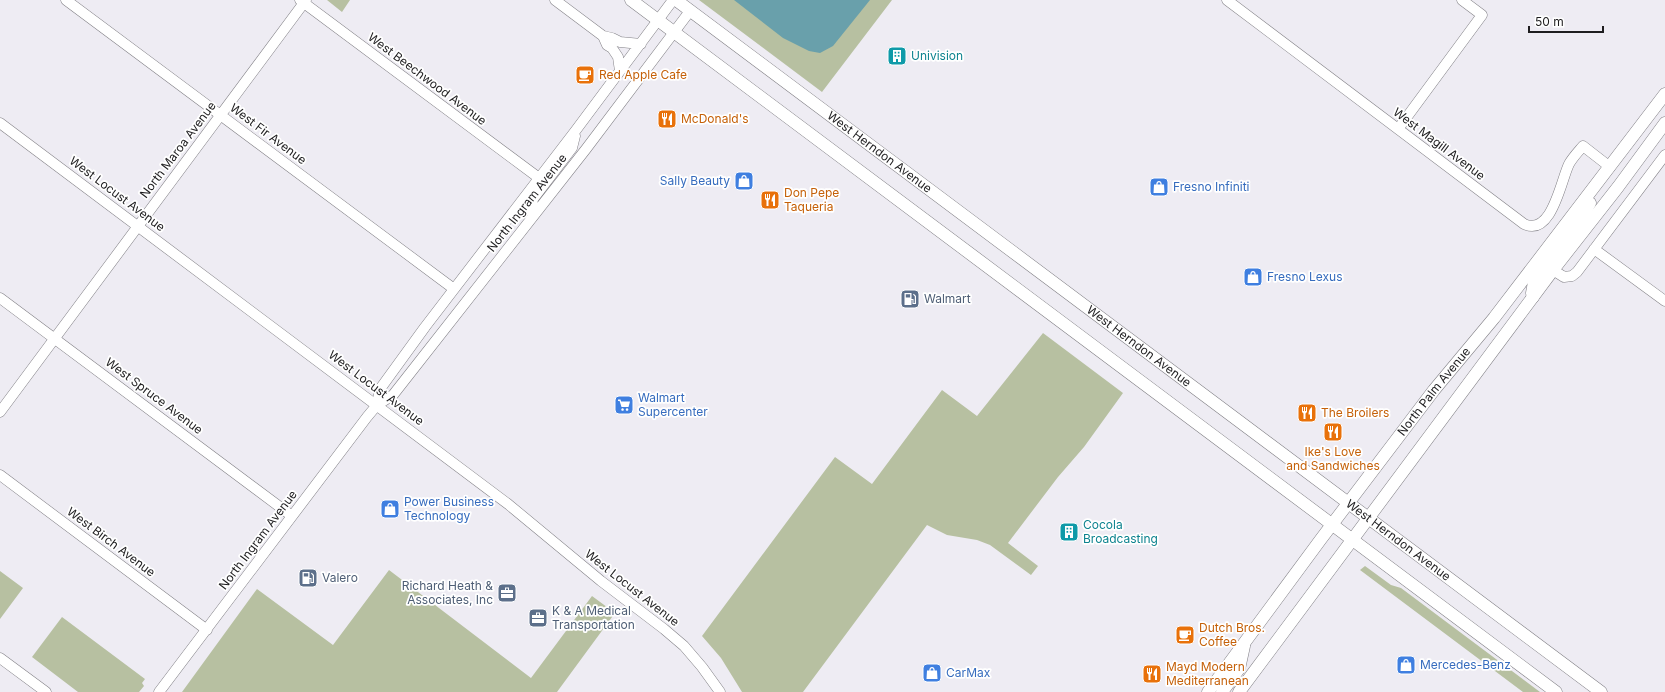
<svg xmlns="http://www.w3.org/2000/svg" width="1665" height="692" font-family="Inter,sans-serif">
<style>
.green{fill:#b7c0a1}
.water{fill:#69a0ab}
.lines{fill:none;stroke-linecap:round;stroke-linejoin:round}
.minor-casing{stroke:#828086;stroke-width:11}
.major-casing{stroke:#828086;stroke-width:13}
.minor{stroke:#fff;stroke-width:10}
.major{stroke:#fff;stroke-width:12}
.labels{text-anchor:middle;stroke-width:3.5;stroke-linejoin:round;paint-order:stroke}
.culture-label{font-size:12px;fill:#0d838f;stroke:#fff;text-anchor:start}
.food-label{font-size:12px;fill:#c56008;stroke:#fff;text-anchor:start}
.street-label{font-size:12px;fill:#1e1d1f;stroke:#fff}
.shop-label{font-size:12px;fill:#366cbe;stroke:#fff;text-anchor:start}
.service-label{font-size:12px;fill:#4e5e75;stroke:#fff;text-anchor:start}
</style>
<rect width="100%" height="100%" fill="#eeecf3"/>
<path class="green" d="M327,0H350L342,12Z
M699,0H892L822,92Z
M1043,333L1123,393L1084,447L1058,477L1008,543L1038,566L1031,575L990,545L977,540L947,535L927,525L803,692H742L721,658L702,636L835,457L872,484L942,390L977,416Z
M1365,566L1391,585L1401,588L1540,692H1523L1360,570Z
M389,570L531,678L592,596L615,613L557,692H182L257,589L333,645Z
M0,571L23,588L0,619Z
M62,617L145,679L142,683L144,686L139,692H78L32,657Z"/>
<path class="water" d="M734,0H870L833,46L820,53L809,51L783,38Z"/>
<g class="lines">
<g class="minor-casing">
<path id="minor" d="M66,0L454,289
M300,0L539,178
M555,0L603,36L612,38L620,42L641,44
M1227,0L1524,224C1552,237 1561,180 1569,164C1573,157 1578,152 1583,146L1610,167
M603,36L607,45L612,48L618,57L620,71
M0,123L508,504L601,581L664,629L684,646L702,667L720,692
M1398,129L1482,15L1462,0
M533,215L531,210L533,199L572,148L575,136
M1594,249L1665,301
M1553,270L1564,277L1572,276L1577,272L1665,155
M0,298L292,516
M377,405L380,389L425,327L576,130L673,0
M0,412L306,0
M0,475L207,630
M0,658L46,692
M159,692L367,417L377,405L393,395L586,149L690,11"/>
</g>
<g class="major-casing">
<g id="major">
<path d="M631,0L1556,692"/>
<path id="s1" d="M676,0L1601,692"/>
<path d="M1533,297L1532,293L1534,282L1582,218L1590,203"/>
<path id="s2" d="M1208,692L1321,539L1434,390L1494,318L1665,94"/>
<path d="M1222,692L1239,669L1244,646"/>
<path d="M1239,692L1553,270L1618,187L1665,123"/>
</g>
</g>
<use href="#minor" class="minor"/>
<use href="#major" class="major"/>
</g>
<defs>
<g id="building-square" transform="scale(1)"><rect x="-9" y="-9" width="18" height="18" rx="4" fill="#0f9aa8" stroke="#fff"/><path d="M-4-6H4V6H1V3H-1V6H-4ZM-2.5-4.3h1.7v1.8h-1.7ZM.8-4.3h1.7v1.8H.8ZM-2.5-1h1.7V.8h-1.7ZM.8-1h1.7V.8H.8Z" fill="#fff"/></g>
<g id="cafe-square" transform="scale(1)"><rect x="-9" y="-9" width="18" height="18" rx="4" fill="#e8710a" stroke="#fff"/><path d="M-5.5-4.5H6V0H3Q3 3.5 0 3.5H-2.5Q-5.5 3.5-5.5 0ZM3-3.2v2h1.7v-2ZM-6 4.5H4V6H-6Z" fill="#fff"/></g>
<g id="restaurant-square" transform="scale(1)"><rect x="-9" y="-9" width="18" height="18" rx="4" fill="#e8710a" stroke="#fff"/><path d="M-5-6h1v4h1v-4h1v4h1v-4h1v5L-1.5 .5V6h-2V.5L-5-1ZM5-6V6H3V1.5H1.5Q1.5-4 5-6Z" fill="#fff"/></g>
<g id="shop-square" transform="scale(1)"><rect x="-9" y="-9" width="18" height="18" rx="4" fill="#3f7fe0" stroke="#fff"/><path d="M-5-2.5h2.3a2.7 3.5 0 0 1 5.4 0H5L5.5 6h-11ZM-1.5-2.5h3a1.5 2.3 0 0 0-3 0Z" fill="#fff"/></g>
<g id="fuel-square" transform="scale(1)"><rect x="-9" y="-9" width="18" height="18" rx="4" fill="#5c6f8a" stroke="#fff"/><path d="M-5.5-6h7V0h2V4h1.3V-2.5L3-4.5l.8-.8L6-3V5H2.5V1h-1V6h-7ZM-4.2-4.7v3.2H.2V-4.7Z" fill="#fff"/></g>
<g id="supermarket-square" transform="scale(1)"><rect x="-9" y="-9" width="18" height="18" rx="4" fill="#3f7fe0" stroke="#fff"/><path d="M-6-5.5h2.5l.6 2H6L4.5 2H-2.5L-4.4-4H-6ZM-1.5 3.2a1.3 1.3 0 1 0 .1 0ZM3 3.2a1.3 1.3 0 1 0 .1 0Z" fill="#fff"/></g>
<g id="office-square" transform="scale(1)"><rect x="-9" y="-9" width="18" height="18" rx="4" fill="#5c6f8a" stroke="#fff"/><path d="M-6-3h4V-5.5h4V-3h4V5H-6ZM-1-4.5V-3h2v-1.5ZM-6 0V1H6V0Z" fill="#fff"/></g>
</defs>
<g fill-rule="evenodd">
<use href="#building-square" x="897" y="56"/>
<use href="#cafe-square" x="585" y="75"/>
<use href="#restaurant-square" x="667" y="119"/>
<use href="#shop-square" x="744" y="181"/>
<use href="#shop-square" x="1159" y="187"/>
<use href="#restaurant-square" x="770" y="200"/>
<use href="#shop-square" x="1253" y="277"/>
<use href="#fuel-square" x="910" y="299"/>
<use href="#supermarket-square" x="624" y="405"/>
<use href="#restaurant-square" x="1307" y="413"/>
<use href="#restaurant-square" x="1333" y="432"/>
<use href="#shop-square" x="390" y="509"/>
<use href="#building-square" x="1069" y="532"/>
<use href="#fuel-square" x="308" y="578"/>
<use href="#office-square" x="507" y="593"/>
<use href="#office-square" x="538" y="618"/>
<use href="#cafe-square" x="1185" y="635"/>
<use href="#shop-square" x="1406" y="665"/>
<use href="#shop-square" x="932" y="673"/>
<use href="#restaurant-square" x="1152" y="674"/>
</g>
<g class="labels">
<g class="culture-label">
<text x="911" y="60">Univision</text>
<text x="1083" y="529">Cocola<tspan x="1083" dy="14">Broadcasting</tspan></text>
</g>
<g class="food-label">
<text x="599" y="79">Red Apple Cafe</text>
<text x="681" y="123">McDonald's</text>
<text x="784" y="197">Don Pepe<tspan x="784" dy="14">Taqueria</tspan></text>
<text x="1321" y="417">The Broilers</text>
<text x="1333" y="456" text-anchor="middle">Ike's Love<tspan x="1333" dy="14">and Sandwiches</tspan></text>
<text x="1199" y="632">Dutch Bros.<tspan x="1199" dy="14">Coffee</tspan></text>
<text x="1166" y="671">Mayd Modern<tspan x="1166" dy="14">Mediterranean</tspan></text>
</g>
<g class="street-label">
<text transform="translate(427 79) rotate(37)" y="4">West Beechwood Avenue</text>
<text transform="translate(268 134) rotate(37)" y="4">West Fir Avenue</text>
<text transform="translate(1439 144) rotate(37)" y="4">West Magill Avenue</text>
<text transform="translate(178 150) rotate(-53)" y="4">North Maroa Avenue</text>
<text dy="4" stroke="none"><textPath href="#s1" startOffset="254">West Herndon Avenue</textPath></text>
<text transform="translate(117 194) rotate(37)" y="4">West Locust Avenue</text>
<text transform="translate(527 203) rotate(-52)" y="4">North Ingram Avenue</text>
<text dy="4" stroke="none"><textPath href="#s1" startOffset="578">West Herndon Avenue</textPath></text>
<text transform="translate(376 388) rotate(37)" y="4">West Locust Avenue</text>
<text dy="4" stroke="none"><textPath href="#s2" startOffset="376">North Palm Avenue</textPath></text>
<text transform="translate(154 396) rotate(37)" y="4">West Spruce Avenue</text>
<text transform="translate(258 540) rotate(-53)" y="4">North Ingram Avenue</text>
<text dy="4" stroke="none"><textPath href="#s1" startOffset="902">West Herndon Avenue</textPath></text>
<text transform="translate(111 542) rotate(37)" y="4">West Birch Avenue</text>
<text transform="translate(632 588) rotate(38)" y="4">West Locust Avenue</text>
</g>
<g class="shop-label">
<text x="730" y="185" text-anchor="end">Sally Beauty</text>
<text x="1173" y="191">Fresno Infiniti</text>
<text x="1267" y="281">Fresno Lexus</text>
<text x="638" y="402">Walmart<tspan x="638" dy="14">Supercenter</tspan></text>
<text x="404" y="506">Power Business<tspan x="404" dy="14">Technology</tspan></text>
<text x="1420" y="669">Mercedes-Benz</text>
<text x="946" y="677">CarMax</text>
</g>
<g class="service-label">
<text x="924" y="303">Walmart</text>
<text x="322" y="582">Valero</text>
<text x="493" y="590" text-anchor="end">Richard Heath &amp;<tspan x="493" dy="14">Associates, Inc</tspan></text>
<text x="552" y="615">K &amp; A Medical<tspan x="552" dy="14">Transportation</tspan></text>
</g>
</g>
<path d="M1529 26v6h74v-6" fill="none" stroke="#1e1d1f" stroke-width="2"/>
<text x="1535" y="26" font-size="12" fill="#1e1d1f" stroke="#ffffff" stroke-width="3" paint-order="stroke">50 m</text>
</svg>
